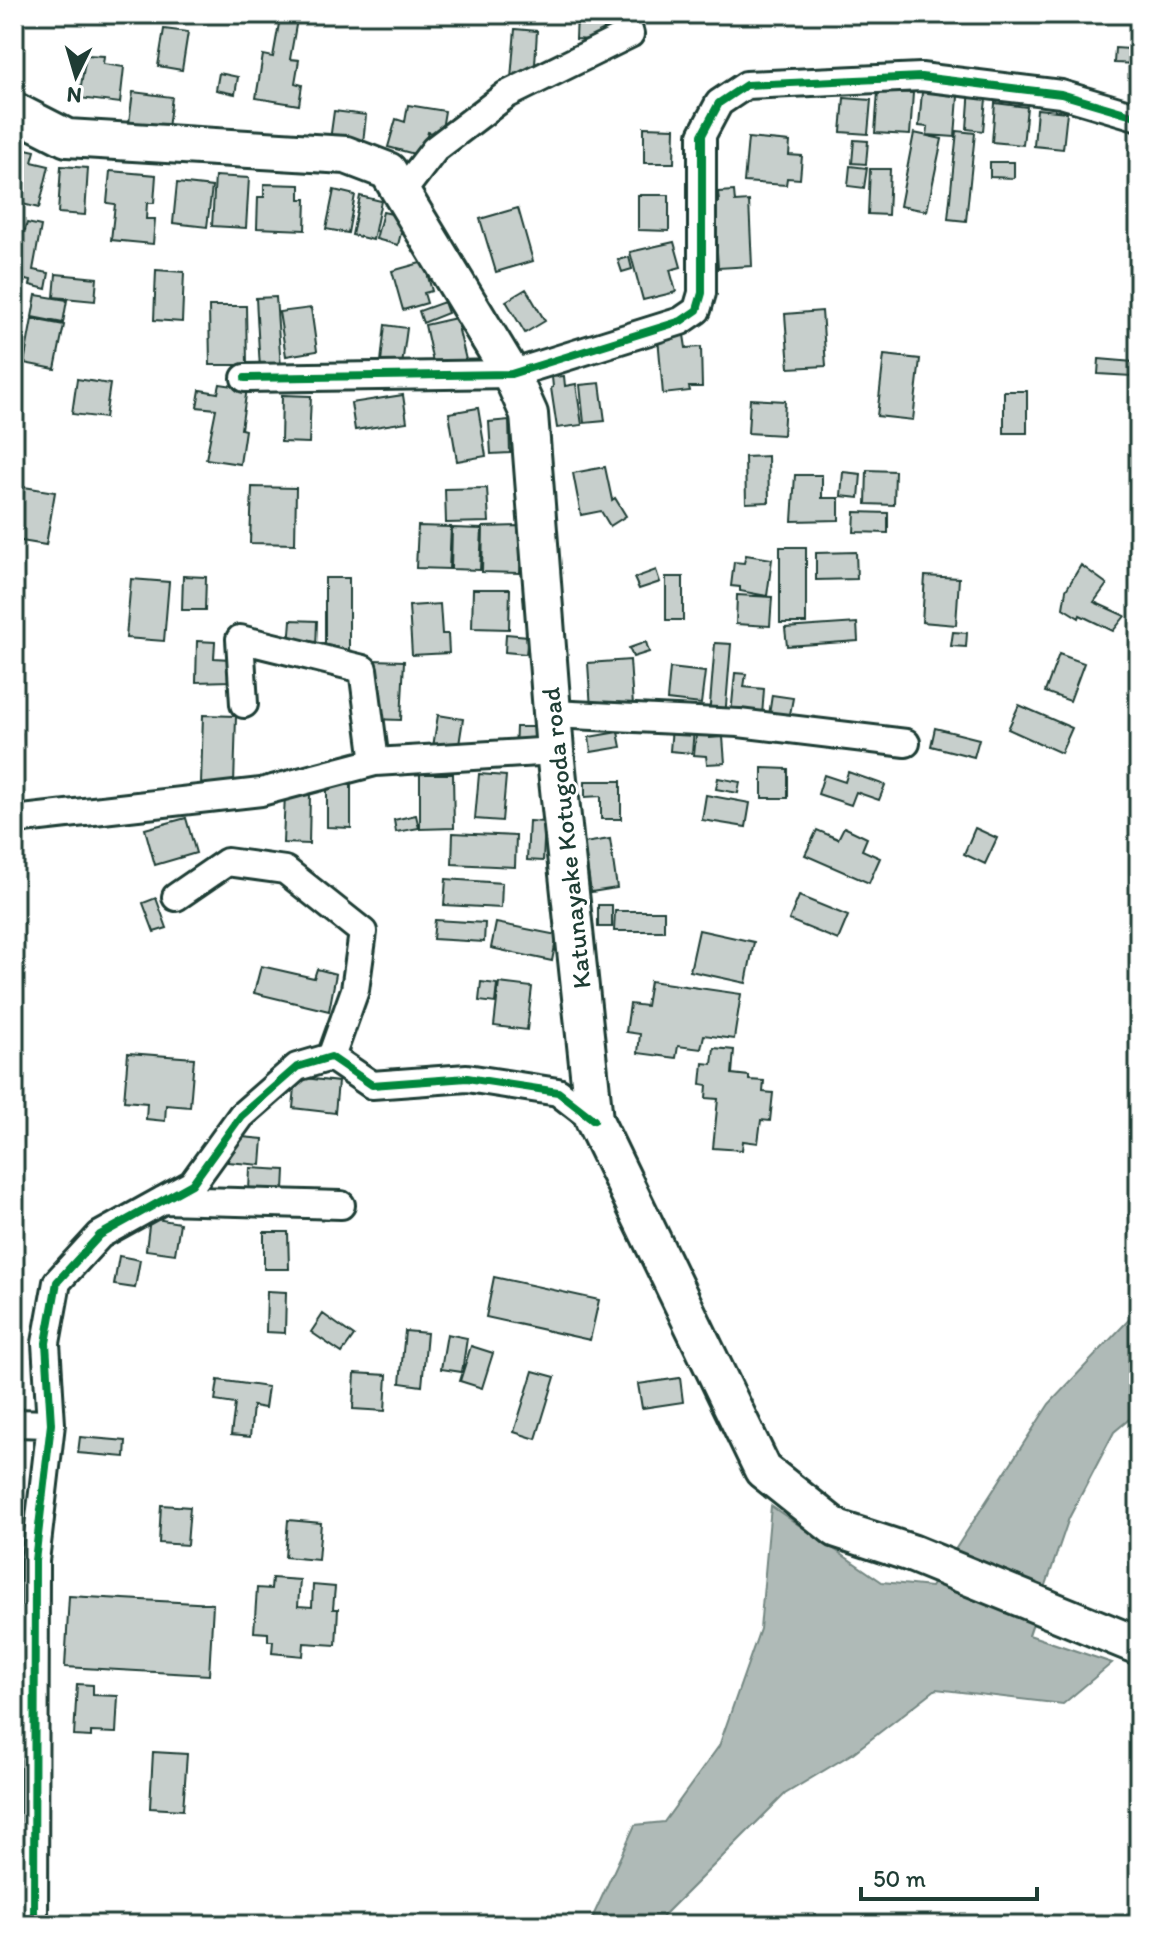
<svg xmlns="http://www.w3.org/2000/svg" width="1153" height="1939" font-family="Itim,sans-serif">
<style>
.water{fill:#afbab7;stroke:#758883;stroke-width:2}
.building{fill:#c7cfcc;stroke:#1f3d34;stroke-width:2}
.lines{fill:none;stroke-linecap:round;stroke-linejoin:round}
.minor-casing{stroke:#1f3d34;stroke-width:32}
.secondary-casing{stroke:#1f3d34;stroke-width:42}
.minor{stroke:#fff;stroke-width:26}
.secondary{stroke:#fff;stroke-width:36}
.cycleway-casing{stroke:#fff;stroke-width:13}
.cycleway{stroke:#00873e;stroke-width:8}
.labels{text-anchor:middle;stroke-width:6;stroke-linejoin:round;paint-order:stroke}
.street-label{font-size:26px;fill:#1f3d34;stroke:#fff}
</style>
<rect width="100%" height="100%" fill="#fff"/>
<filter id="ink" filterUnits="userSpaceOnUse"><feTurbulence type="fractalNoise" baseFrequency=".0125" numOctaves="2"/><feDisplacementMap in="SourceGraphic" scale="16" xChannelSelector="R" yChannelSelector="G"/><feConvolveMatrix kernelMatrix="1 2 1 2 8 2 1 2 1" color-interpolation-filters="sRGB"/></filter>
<g filter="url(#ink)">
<path class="water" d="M1139,1309V1411L1114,1432L1069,1518L1029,1635L1112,1663L1063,1704L936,1689L853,1753L785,1794L665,1914L658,1925H589L635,1825L664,1822L719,1746L760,1629L771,1506L882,1582L931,1587L1049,1404Z"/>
<path class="building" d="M273,14H298L290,59L299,60L295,83L302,85L299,105L256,98L263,55L273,57L280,18L273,17Z
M577,14H605L603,41L576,39Z
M1132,16H1139V64L1114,63L1115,48L1130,49Z
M164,29L188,32L182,70L158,66Z
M515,29L537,31L534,81L511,79Z
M86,55L104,56L103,64L124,67L120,103L79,98Z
M219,73L238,77L235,94L216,90Z
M932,81L959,83L955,137L927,135L928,127L919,126L922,92L931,93Z
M970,87L987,88L983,131L967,129Z
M878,91L913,93L910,135L875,133Z
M133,92L172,97L167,136L128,131Z
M844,98L871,100L868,134L841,132Z
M995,103L1027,107L1023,145L992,142Z
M408,105L445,111L441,135L428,132L422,156L388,147L396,119L405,122Z
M1037,109L1067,112L1063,149L1034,146Z
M334,111L366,115L363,143L330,140Z
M644,127L675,128L674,163H644Z
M957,131L975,133L966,221L948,219Z
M914,133L942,139L927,211L900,206Z
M748,138L790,142L789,155L802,156L800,179L787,178L786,185L744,182Z
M854,140L868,141L866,164L852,163Z
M26,149L35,151L32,162L49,166L39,208L14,202V182L19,159L23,160Z
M990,162H1014V178L990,177Z
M61,166L88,168L85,215L58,213Z
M850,166L867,168L864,188L848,186Z
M870,169H890L888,215L868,214Z
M110,171L156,175L154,203H147L146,219H155L153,244L111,240L115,204L107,203Z
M215,176L249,178L246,228L212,226Z
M177,183L212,187L207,227L173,223Z
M264,184L300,185V199H306L305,230L257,228L258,197H264Z
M334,190L355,195L348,233L326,229Z
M734,191L735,202L749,201L752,266L718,268L714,202H719L718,192Z
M638,195H669V231L638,230Z
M360,196L381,201L373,240L352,235Z
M518,208L533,261L496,272L480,219Z
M383,212L405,217L398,245L376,239Z
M27,223L41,226L33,270L49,273L46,289L30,285L31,281L14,278V228L25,230Z
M674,242L681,267L670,270L676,292L643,300L630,252Z
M629,257L632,269L622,272L618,260Z
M424,262L432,291L424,293L427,303L403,310L392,271Z
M156,270L184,272L182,322L154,320Z
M56,274L97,278L95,301L54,297Z
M526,289L545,321L525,333L506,301Z
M36,295L67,300L63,323L32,317Z
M276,297L281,368L260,369L256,298Z
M444,302L448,313L423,323L419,311Z
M209,306H246L247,365H210Z
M311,308L317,351L286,356L279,312Z
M822,311L826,366L789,368L785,314Z
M456,318L466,360L434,367L425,325Z
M32,319L64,325L55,369L24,363Z
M385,325L407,328L402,365L381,362Z
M684,335L686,348L701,347L702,387H689L690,391L663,394L658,337Z
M884,355L920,359L913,420L877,416Z
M1099,359L1133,362L1132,376L1098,374Z
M564,376L565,386L576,384L582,425L557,428L551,388L553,387L552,377Z
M77,379L110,384L105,418L72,414Z
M600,383L605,421L584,423L580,385Z
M220,384L247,388L241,429L245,430L240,464L206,459L216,409L197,407L200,390L218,393Z
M1004,391H1027V433H1004Z
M282,395L311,396L309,443L281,442Z
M403,395L407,422L355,430L351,403Z
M750,399L785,401L783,435L748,433Z
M478,408L486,456L457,461L449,413Z
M509,420L510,453L491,454L489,422Z
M768,456L769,502L746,503L745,457Z
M605,467L612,500L615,498L626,516L610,526L601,511L581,515L573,473Z
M867,470L895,471L894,505L866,504Z
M843,472L861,474L859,498L841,496Z
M795,475H822V498H839V520L792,521Z
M24,487L55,492L46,545L15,540Z
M252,487L296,488L295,544L250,543Z
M487,488L489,522L446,523L445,489Z
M855,512L888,513V533L854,532Z
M418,526L451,527L449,569L416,568Z
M521,526L520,573L482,572L483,527Z
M452,528L482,529L480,570L451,569Z
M780,547H806V623H780Z
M856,552L857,579L816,580V553Z
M746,555L772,559L767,596L740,591V587L731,586L734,562L744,563Z
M1081,565L1107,584L1094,602L1125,616L1113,631L1080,615L1079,618L1063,608L1066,590Z
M656,570L660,582L639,589L634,578Z
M183,576L206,577L205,610H182Z
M925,576L959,578L956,625L922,622Z
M666,577H683V620H666Z
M325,578H349V656H325Z
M131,579L169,582L164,641L126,638Z
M473,589H510L509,629L472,628Z
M737,595L772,597L770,626L736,624Z
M440,604L442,634H448L449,653L412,655L409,606Z
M291,620L317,621L316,649L289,647Z
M857,623L858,641L787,646L785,628Z
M953,632L967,633L966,647L951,646Z
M506,634L528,636L526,654L505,652Z
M197,641L215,642L214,658L230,659V681L196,682Z
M646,642L649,652L633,657L629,648Z
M715,643L731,644L725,718L709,717Z
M1059,654L1084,663L1070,701L1045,692Z
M373,660L404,661L401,720L371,719Z
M630,660L633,706L591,709L588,663Z
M670,668L705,672L701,704L667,700Z
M735,673L746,674L744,687L764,689L762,716L731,715Z
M772,695L793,698L788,725L768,722Z
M1019,705L1072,728L1061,753L1008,729Z
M203,715L236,716L234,785L201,784Z
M438,715L463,719L458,751L433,747Z
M697,726L711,727L710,738L723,737L725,763L707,764L706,756L694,755Z
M516,727H535L534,752L515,751Z
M672,727L694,729L692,753L670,751Z
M935,728L979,739L974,757L931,746Z
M14,732L21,733L18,800L14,799Z
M618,732L621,747L591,752L589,737Z
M762,768L788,769V798H762Z
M848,772L885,785L879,800L856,792L851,805L818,794L824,775L845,782Z
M420,774H453L454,828L420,829Z
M479,774L506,776L502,821L475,819Z
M718,778L740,782L738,793L716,789Z
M585,781H621V819H601V796L585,797Z
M327,785H351V828L327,827Z
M285,793L310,794L309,844L283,843Z
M706,795L750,803L746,827L702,820Z
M416,815L419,828L396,832L394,820Z
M186,818L196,853L155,865L145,829Z
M529,821L545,822L543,861L527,860Z
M844,827L867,838L862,850L880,858L869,883L805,855L817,830L838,839Z
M975,828L997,838L985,864L964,854Z
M453,833L516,836L515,867L452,864Z
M610,839L617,888L591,892L584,843Z
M446,879L502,883L501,908L444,905Z
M799,896L848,916L838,940L789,920Z
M156,898L167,928L154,932L143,903Z
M598,905H612V927H598Z
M615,911H664V931H614Z
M435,920L485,923L484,942L433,939Z
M496,923L557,935L552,961L491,948Z
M699,930L754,942L746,983L690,971Z
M261,966L314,978L317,969L336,974L329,1011L254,993Z
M650,981L741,994L734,1039L704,1035L701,1049L678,1046L676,1058L638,1053L640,1034L626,1032L630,1004L646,1006Z
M481,982L497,984L495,1003L479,1001Z
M499,983L532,987L527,1030L494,1026Z
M714,1048L734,1050L732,1074L749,1076V1080L764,1081L763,1092L773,1093L770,1121L761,1120L758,1143L743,1141L742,1150L713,1148L718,1099L706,1098L707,1085L701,1084L703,1063L712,1064Z
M128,1053L194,1058L190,1107L166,1105L165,1121L146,1119L147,1103L124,1101Z
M296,1077L338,1082L335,1113L293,1108Z
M231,1136L263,1139L261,1165L228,1162Z
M250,1168L285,1170L284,1190L278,1189V1192L249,1191Z
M150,1218L180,1223L175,1254L146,1250Z
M264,1232H288L289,1269H264Z
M119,1256L140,1260L135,1288L114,1285Z
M494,1277L599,1300L590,1340L486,1317Z
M267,1291L286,1292L285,1333L266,1332Z
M323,1314L354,1336L342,1353L311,1332Z
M405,1331L427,1333L422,1386L400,1383Z
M447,1334L467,1338L462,1372L441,1369Z
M471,1346L493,1353L482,1388L460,1381Z
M533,1371L555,1377L536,1439L514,1432Z
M355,1373L387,1375L385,1411L353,1409Z
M680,1378L683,1402L642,1408L638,1384Z
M218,1380L268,1387L265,1408L253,1406L250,1437L231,1435L235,1404L215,1401Z
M80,1437L126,1441L125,1457L78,1453Z
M161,1505L190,1507L187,1545L159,1543Z
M288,1520L321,1523L318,1560L285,1557Z
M272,1578L300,1580L298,1606L312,1607L313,1585L335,1587L333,1609H338L336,1645L304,1643L303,1656L272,1653L273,1641H268V1633L254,1632L257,1588L271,1589Z
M69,1596L213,1604L209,1675L65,1667Z
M77,1684L93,1685V1695L118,1696L116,1733L91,1732V1737L74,1736Z
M153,1752L187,1754L183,1810L150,1808Z"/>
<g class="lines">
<g class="minor-casing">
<path id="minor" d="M402,192L435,149L506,95L630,34L624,14
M245,378L511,374L681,321L697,310L702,293V135L719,103L746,85L921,77L1061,94L1139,117
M244,704L240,639L363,669L375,762L555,751
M552,714L739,723L906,743
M14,820L261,792L375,762
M176,897L227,862L285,870L363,932L355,990L331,1057
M163,1200L341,1205
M14,1423L51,1424
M34,1925L35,1561L51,1424L46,1343L57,1282L100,1235L192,1184L241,1116L297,1067L331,1057L372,1085L467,1078L558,1092L594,1120"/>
</g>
<g class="secondary-casing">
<path id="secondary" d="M14,111L67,138L346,155L388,171L511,374L529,414L555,751L594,1120L763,1470L837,1529L911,1553L1139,1646"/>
</g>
<use href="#minor" class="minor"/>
<use href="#secondary" class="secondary"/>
<g class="cycleway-casing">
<path id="cycleway" d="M245,378L511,374L681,321L697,310L702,293V135L719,103L746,85L921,77L1061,94L1139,117
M34,1925L35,1561L51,1424L46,1343L57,1282L100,1235L192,1184L241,1116L297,1067L331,1057L372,1085L467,1078L558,1092L594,1120"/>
</g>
<use href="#cycleway" class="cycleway"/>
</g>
</g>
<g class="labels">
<g class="street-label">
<text transform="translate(566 838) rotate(-96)" y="9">Katunayake Kotugoda road</text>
</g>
</g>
<rect width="1153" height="1939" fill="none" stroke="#fff" stroke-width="48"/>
<rect x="24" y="24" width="1105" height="1891" fill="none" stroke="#1f3d34" stroke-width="3" filter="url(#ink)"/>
<g transform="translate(76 76) rotate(185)" stroke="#ffffff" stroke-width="6" paint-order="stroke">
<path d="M0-6L14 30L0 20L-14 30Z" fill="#1f3d34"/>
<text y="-12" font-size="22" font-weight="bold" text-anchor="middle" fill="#1f3d34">N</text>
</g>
<path d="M861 1887v12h176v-12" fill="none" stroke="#1f3d34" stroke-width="4"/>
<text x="873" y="1887" font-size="24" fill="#1f3d34" stroke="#ffffff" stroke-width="6" paint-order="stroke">50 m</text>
</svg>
